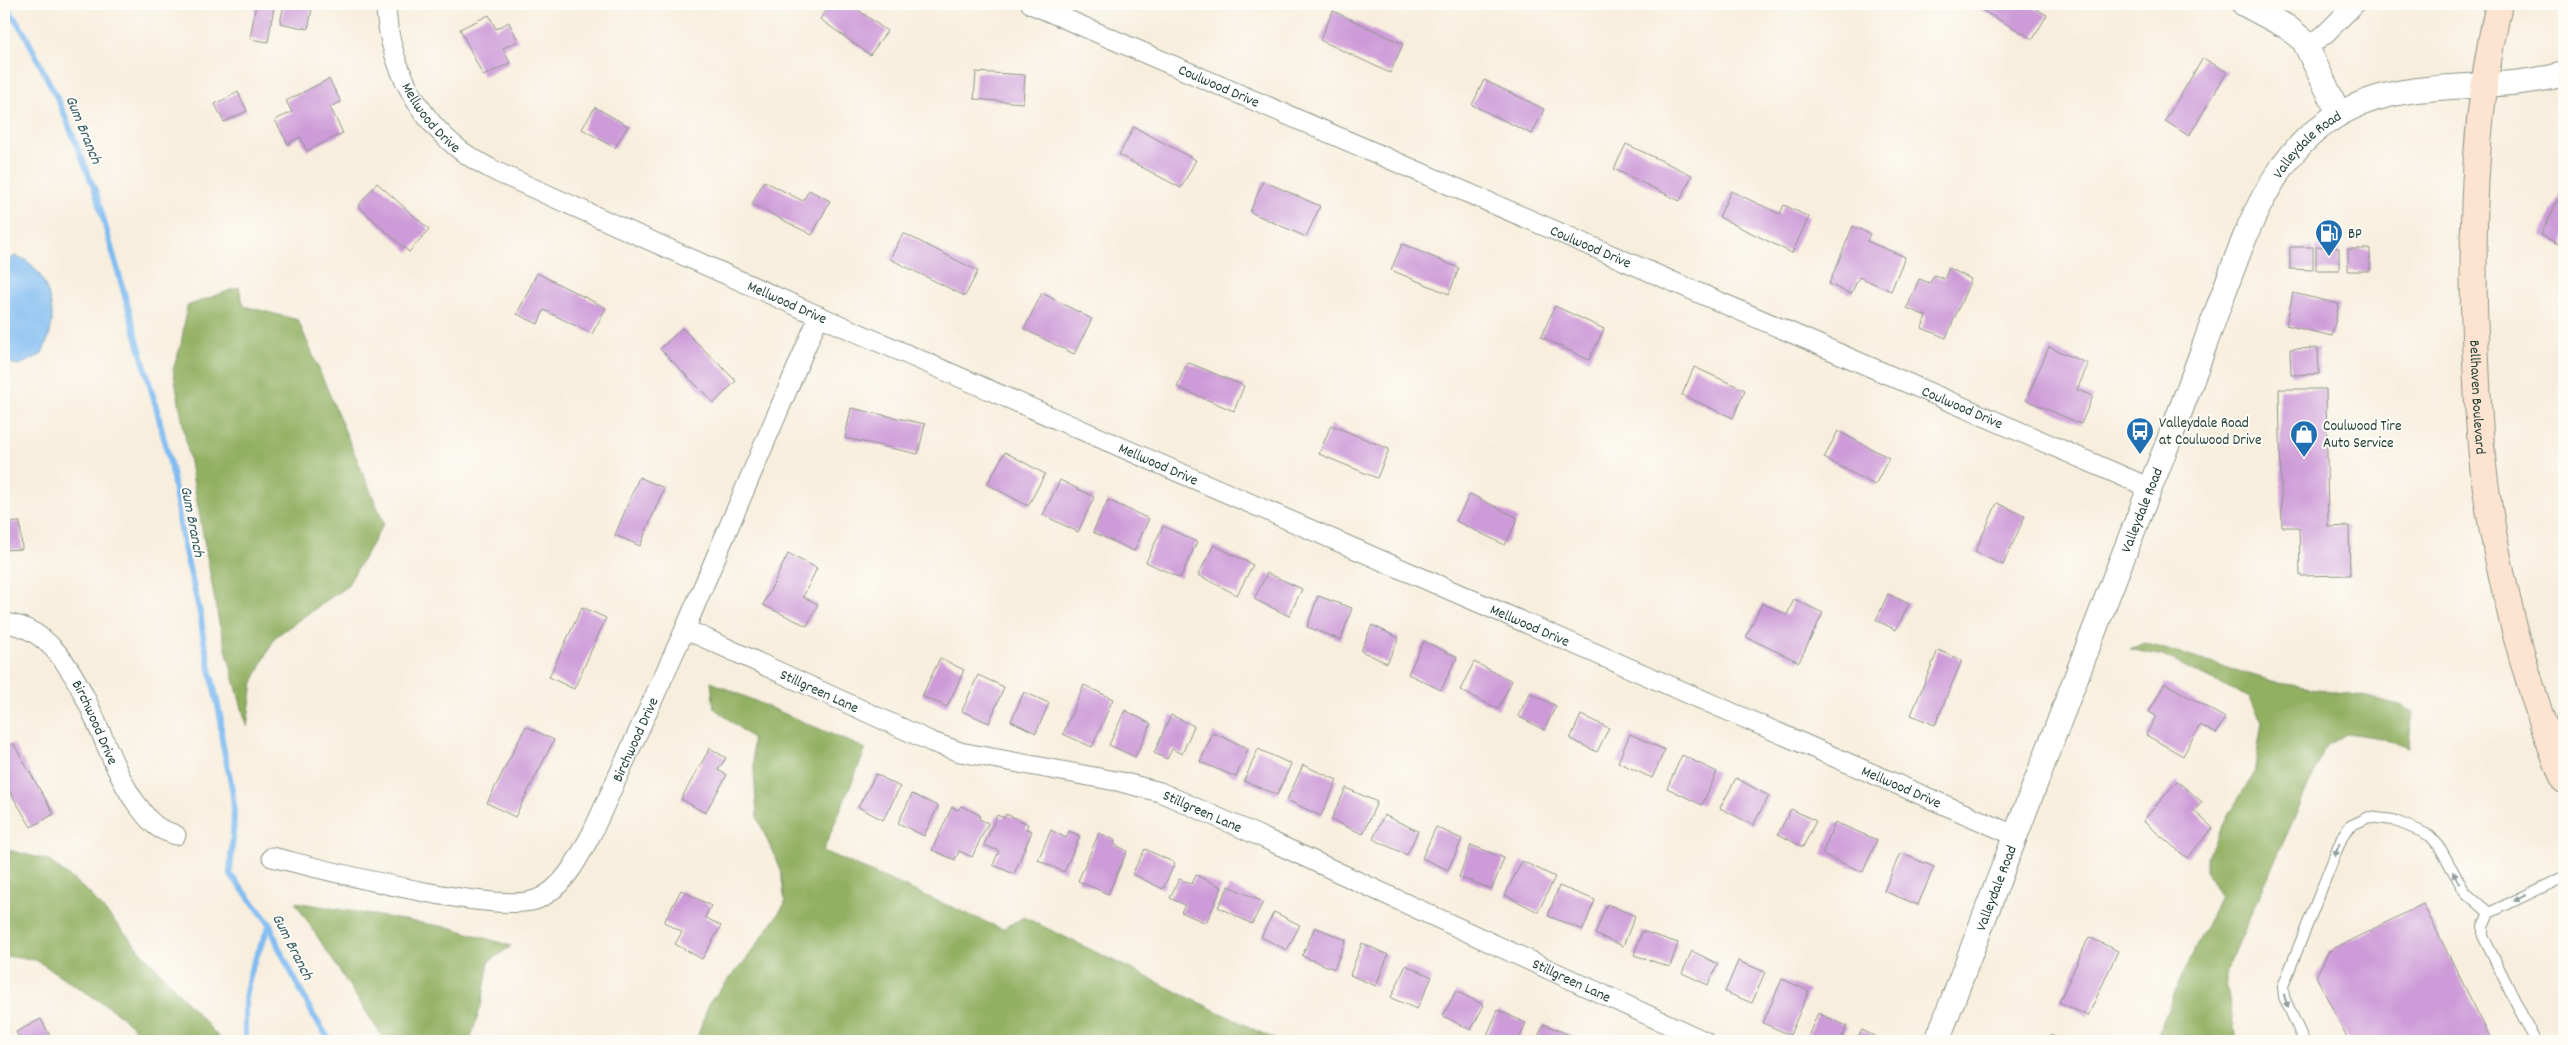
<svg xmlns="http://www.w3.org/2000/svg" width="2568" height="1045" font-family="Dekko,sans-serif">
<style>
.forest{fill:#92b062;stroke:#58764b}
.water{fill:#7fbbf1;stroke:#4f7c92}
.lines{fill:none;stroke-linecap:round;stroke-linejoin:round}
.stream{stroke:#7fbbf1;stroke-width:6}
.building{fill:#cd9bd8}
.service-casing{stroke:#8c9688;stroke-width:12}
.minor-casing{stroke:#8c9688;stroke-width:21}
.tertiary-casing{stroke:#8c9688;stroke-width:26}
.secondary-casing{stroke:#8c9688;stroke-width:28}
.service{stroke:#fff;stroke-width:10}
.minor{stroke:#fff;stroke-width:19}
.tertiary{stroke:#fff;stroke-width:24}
.secondary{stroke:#fde4d1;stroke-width:26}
.oneway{fill:#8f9e9a}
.labels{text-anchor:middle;stroke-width:4;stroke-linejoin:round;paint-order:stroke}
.street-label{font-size:15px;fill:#1f3d34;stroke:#fdfcf7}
.poi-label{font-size:15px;fill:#1f3d34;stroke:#fdfcf7;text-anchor:start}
.water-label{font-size:16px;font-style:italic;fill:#375c63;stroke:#fdfcf7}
</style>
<rect width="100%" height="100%" fill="#fdfcf7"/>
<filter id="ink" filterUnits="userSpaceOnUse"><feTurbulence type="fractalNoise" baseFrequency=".02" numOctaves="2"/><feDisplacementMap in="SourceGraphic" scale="10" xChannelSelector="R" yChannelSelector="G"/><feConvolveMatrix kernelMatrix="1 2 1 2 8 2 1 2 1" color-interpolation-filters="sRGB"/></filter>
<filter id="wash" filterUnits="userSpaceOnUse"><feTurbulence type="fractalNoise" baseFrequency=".0096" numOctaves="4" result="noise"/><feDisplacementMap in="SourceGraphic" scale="20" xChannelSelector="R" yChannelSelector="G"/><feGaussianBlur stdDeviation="1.12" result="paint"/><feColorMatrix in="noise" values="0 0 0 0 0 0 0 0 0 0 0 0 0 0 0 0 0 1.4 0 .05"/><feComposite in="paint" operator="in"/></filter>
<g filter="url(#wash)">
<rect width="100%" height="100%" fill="#f8eedd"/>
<path class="forest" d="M239,287L244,306L298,320L384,523L347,586L275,637L253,682L247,727L219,623L173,369L181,345L187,306Z
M2144,643L2279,683L2363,696L2400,705L2413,712L2408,748L2381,738L2346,733L2326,746L2225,974L2236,1041H2155L2177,987L2220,896L2207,872V856L2230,812L2254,774L2262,722L2250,698L2163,656L2130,649Z
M711,682L866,749L823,851L1002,929L1024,917L1278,1041H696L709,1003L748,957L785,904L781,871L757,817L752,738L714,708Z
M4,849L48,860L87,891L222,1041H149L116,1012L36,960L4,956Z
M295,902L452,928L511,946L489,962L482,1002L470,1041H385Z"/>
<path class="water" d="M15,256C39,261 50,291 52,314C53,329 47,343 41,355L19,365L4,362V263Z"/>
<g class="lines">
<path class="stream" d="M5,4L25,34L60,104L96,193L157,410L172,472L183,543L201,617L203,636L221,720C219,745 231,771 233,797C236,822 231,849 230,874L270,924L278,946L313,1015L330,1041
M245,1041V997L251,969L270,924"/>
</g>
<g id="blocks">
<path class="building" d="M256,4L274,7L268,42L250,39Z
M284,4H313L308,29L280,23Z
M831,4H850L887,31L870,55L820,19Z
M1971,4H2027L2047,15L2033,39Z
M1333,11L1403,44L1390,73L1320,40Z
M489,15L496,29L509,22L518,41L503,48L510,63L483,76L460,29Z
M2203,58L2227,72L2189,136L2165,121Z
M976,72L1025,75L1023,103L974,99Z
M329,79L341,102L330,107L343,133L307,151L300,137L288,144L275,120L292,112L286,101Z
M1484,80L1544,109L1532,134L1472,105Z
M238,92L247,111L224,122L215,104Z
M595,107L628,126L615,148L582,129Z
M1134,127L1196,160L1181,188L1119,155Z
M1626,144L1692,175L1680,201L1614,169Z
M764,181L803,201L809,190L830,201L812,235L752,204Z
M1263,181L1320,206L1306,237L1250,212Z
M377,183L429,229L409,252L358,206Z
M2564,187V247L2541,235Z
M1731,191L1780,214L1784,205L1809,217L1792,253L1719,217Z
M1853,226L1870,234L1867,241L1905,257L1891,291L1859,277L1851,294L1829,284Z
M903,233L978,271L965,296L890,259Z
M1402,244L1459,268L1449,294L1391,270Z
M2290,247H2313V270L2290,269Z
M2316,247L2339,248V270H2316Z
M2348,249H2370V271H2348Z
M1949,268L1971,279L1946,338L1922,328L1926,316L1907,308L1919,279L1930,283L1934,275L1944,279Z
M537,273L606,308L592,334L544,310L538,324L517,314Z
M1042,293L1092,319L1074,354L1024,329Z
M2293,293L2339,304L2332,336L2286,325Z
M1555,306L1604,329L1589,360L1541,337Z
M682,328L736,381L714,403L660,349Z
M2049,347L2088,364L2077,390L2093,396L2081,424L2026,400Z
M2318,348L2319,374L2291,375L2290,349Z
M1187,362L1244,386L1234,411L1177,387Z
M1694,367L1745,390L1733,418L1682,395Z
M2279,389H2326L2328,527L2349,526L2350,575L2300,576L2299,527H2282Z
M851,408L925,424L918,454L845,438Z
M1331,425L1389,449L1377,478L1319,454Z
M1838,431L1889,458L1875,485L1824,458Z
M1005,452L1045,474L1028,506L987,484Z
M639,477L664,488L640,546L615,535Z
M1060,480L1094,497L1078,532L1043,515Z
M1470,494L1518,518L1505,545L1456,521Z
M1108,500L1149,519L1134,551L1093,532Z
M1997,503L2025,516L2003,565L1975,552Z
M20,522L22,549L4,550V523Z
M1163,526L1197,542L1180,578L1146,562Z
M1214,545L1253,565L1237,595L1198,575Z
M788,554L817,568L803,597L818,604L807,626L763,605Z
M1267,573L1302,589L1289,616L1254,599Z
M1888,594L1909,604L1896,630L1876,620Z
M1318,596L1352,608L1341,640L1307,627Z
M1794,599L1823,613L1799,662L1746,637L1762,603L1787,615Z
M582,607L606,618L574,689L549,677Z
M1372,625L1399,638L1387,663L1361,651Z
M1424,641L1457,657L1441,690L1408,674Z
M1938,650L1962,660L1935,725L1911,715Z
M940,658L964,670L947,707L922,696Z
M1474,662L1512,681L1498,709L1460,690Z
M978,675L1004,687L989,723L962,711Z
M2165,683L2225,718L2216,734L2200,725L2183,756L2146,735L2156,716L2149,712Z
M1084,685L1113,699L1092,747L1063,734Z
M1024,692L1049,703L1036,733L1011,721Z
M1530,693L1556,706L1544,730L1518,716Z
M1125,710L1151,724L1135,757L1109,745Z
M1171,715L1194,726L1182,754L1172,749L1167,759L1154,753Z
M1581,715L1609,728L1597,752L1570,739Z
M526,726L554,740L515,817L487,803Z
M1213,733L1248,748L1236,777L1200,762Z
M1630,734L1665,750L1652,778L1618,762Z
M13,743L54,814L31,827L4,782V748Z
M710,748L726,758L718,770L727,775L705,813L681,799Z
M1258,749L1291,764L1277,795L1244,781Z
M1682,755L1717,772L1702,805L1667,788Z
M1303,765L1337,780L1321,816L1287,800Z
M876,774L900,787L883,820L858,807Z
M1736,778L1769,796L1753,825L1720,808Z
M2177,781L2202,802L2194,811L2213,828L2187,858L2143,821Z
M1346,788L1377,802L1363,834L1331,820Z
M912,794L938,806L924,836L898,823Z
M961,806L980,815L979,819L988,823L972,857L959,851L955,860L932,850L952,807L958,810Z
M1791,809L1816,821L1803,847L1778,834Z
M1006,814L1028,824L1026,829L1032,831L1014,874L993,865L999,851L984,845L997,815L1004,818Z
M1384,815L1418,831L1407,855L1373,839Z
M1835,822L1877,840L1863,872L1822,854Z
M1436,827L1462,839L1448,870L1422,858Z
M1051,830L1066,838L1069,831L1080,836L1064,872L1038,860Z
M1099,833L1115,840L1114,844L1127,851L1108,894L1078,881Z
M1471,845L1504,858L1492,889L1459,877Z
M1145,849L1175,863L1163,889L1132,874Z
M1900,853L1934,867L1918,905L1884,891Z
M1522,861L1555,877L1538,912L1505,895Z
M1196,875L1222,887L1206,923L1181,912L1185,905L1170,898L1179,879L1192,884Z
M1229,886L1263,902L1252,924L1218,907Z
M1559,886L1595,900L1583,930L1548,916Z
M681,890L711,906L705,917L721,926L702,959L675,944L682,932L664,922Z
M1607,904L1635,916L1623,946L1595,934Z
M2423,904L2492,1041H2349L2316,976L2329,951Z
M1274,912L1300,925L1287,950L1261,937Z
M1315,927L1346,940L1334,969L1302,956Z
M1642,931L1678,943L1670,967L1634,955Z
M2089,937L2118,951L2088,1016L2059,1002Z
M1362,943L1388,955L1376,986L1350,975Z
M1692,951L1718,964L1708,985L1682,973Z
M1738,961L1765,972L1752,1003L1725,992Z
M1406,965L1432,977L1417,1009L1391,998Z
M1782,979L1809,991L1790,1035L1763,1023Z
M1456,991L1484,1005L1471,1030L1443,1016Z
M1498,1010L1526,1023L1518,1041H1500L1487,1035Z
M1818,1013L1847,1026L1841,1041H1806Z
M41,1019L53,1041H21L16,1032Z
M1544,1024L1574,1037L1572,1041H1536Z
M1862,1030L1884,1041H1856Z
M2050,1035L2065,1041H2047Z"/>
</g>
</g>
<g filter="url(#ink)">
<use href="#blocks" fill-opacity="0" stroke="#8c9688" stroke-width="1"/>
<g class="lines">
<g class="service-casing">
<path id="service" d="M2304,1041L2284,997L2283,986L2343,835L2350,826L2369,817L2393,820L2420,831L2430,836L2439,846L2465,892L2489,913
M2535,1041L2483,936V926L2489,913L2564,877"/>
</g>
<g class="minor-casing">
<g id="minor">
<path id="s1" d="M386,4C387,56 414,112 454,145C467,157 484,165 499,173L819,316L2016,836"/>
<path id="s2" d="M1031,4L2150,488"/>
<path d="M2308,47L2325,34L2355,4"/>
<path id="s3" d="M4,623C81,630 97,750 136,803C142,811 149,822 159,828C164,831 171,833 176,835"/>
<path id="s4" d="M685,629L932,742L960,752L1121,782L1160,792L1255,834L1704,1041"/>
<path id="s5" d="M272,857C322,869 498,916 538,899C565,887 579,857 592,833L685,629L819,316"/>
</g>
</g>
<g class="tertiary-casing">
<g id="tertiary">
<path d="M2244,4L2287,27L2304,41L2339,114"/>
<path id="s6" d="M1937,1041C2012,846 2085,650 2163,455C2183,407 2200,357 2218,308C2243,242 2266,164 2327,122C2398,72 2485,96 2564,74"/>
</g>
</g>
<g class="secondary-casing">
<g id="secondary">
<path id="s7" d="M2499,4C2476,104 2472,204 2474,307C2476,360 2477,413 2483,466C2495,567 2526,686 2564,780"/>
</g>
</g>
<use href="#service" class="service"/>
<use href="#minor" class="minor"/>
<use href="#tertiary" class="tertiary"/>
<use href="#secondary" class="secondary"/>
</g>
<defs><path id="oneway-solid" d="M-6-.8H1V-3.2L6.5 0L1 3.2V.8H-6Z" transform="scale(1.25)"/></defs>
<g class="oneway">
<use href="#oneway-solid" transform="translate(2337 850) rotate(112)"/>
<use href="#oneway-solid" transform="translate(2456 878) rotate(-118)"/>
<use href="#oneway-solid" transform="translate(2520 898) rotate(154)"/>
<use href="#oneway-solid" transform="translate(2286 1001) rotate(72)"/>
</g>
</g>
<defs>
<g id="fuel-pin" transform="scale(1.4375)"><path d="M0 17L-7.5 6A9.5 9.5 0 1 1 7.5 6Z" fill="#1f6fb2" stroke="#fdfcf7"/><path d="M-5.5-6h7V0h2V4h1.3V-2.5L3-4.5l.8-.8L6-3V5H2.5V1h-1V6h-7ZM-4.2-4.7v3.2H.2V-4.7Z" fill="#fff"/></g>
<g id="bus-pin" transform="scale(1.4375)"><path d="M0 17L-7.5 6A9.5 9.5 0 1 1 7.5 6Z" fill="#1f6fb2" stroke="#fdfcf7"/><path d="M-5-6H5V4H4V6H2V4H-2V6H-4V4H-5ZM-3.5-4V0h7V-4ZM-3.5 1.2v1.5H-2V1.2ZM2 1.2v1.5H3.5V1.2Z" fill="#fff"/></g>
<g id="shop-pin" transform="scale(1.4375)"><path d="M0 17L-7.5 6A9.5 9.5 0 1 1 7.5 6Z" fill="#1f6fb2" stroke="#fdfcf7"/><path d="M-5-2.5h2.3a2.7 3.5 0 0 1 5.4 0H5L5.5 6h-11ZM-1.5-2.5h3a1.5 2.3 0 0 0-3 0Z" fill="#fff"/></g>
</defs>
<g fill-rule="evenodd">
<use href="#fuel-pin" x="2329" y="233"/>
<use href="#bus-pin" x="2140" y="431"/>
<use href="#shop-pin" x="2304" y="434"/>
</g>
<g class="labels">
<g class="street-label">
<text dy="5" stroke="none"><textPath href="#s2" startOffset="205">Coulwood Drive</textPath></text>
<text dy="5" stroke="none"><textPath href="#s1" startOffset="125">Mellwood Drive</textPath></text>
<text dy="5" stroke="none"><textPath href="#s6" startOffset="974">Valleydale Road</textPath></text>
<text dy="5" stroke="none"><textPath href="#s2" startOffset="610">Coulwood Drive</textPath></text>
<text dy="5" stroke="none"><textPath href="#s1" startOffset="530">Mellwood Drive</textPath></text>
<text dy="5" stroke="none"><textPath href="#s7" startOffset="395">Bellhaven Boulevard</textPath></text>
<text dy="5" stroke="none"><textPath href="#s2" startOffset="1015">Coulwood Drive</textPath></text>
<text dy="5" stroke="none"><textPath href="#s1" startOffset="935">Mellwood Drive</textPath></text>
<text dy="5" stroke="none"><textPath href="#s6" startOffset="569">Valleydale Road</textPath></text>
<text dy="5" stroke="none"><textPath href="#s1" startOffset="1340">Mellwood Drive</textPath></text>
<text dy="5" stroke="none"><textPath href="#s4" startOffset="148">Stillgreen Lane</textPath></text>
<text dy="5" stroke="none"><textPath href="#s3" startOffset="142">Birchwood Drive</textPath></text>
<text dy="5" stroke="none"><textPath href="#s5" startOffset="461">Birchwood Drive</textPath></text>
<text dy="5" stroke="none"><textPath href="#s1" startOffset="1745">Mellwood Drive</textPath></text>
<text dy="5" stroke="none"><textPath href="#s4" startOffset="552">Stillgreen Lane</textPath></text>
<text dy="5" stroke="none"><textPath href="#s6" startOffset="164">Valleydale Road</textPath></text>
<text dy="5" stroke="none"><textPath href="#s4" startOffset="958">Stillgreen Lane</textPath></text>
</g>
<g class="poi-label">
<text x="2348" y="238">BP</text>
<text x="2159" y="427">Valleydale Road<tspan x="2159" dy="17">at Coulwood Drive</tspan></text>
<text x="2323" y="430">Coulwood Tire<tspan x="2323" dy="17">Auto Service</tspan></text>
</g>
<g class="water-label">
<text transform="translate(85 129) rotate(68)" y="6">Gum Branch</text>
<text transform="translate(194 521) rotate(79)" y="6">Gum Branch</text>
<text transform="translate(294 946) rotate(63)" y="6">Gum Branch</text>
</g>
</g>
<rect width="2568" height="1045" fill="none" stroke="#fdfcf7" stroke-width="20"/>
</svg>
